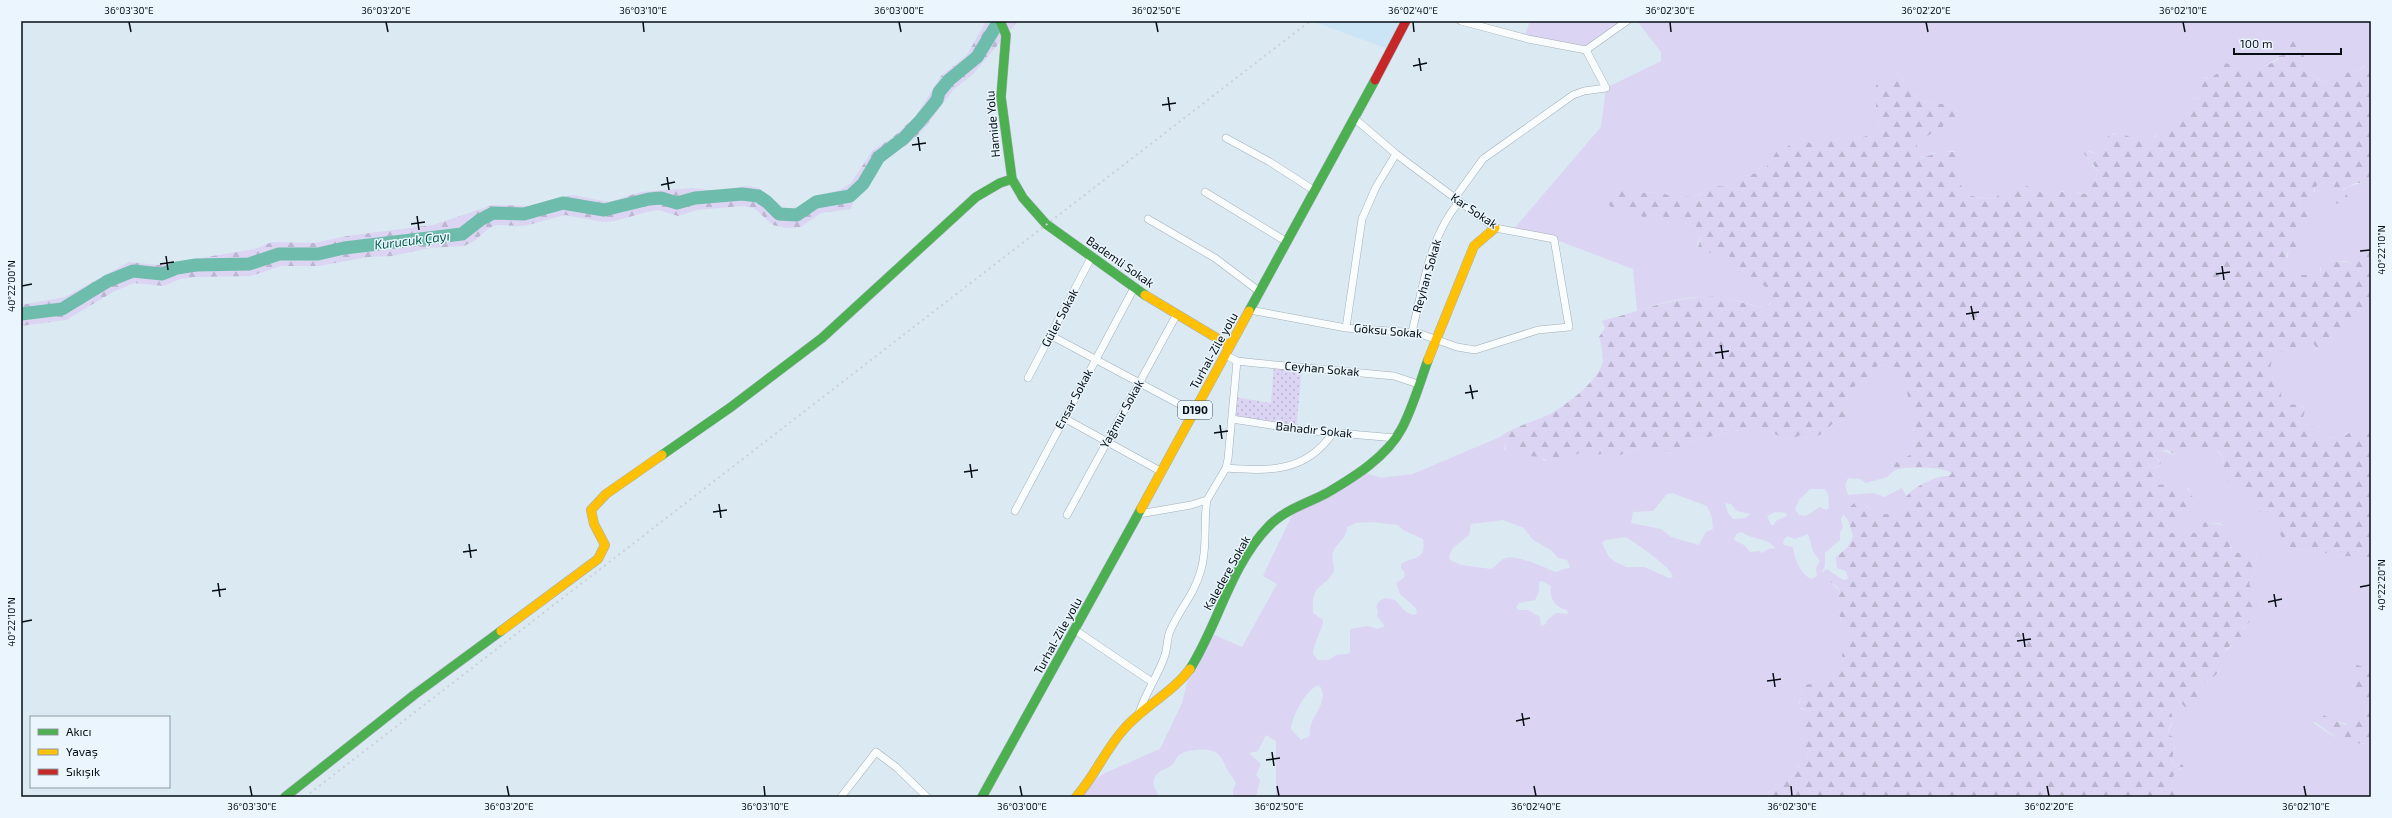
<svg xmlns="http://www.w3.org/2000/svg" width="2392" height="818" font-family="'Exo 2',sans-serif">
<style>
.built{fill:#cce5f6}
.green{fill:#dcd4f3;fill-rule:evenodd}
.forest{fill:url(#forest-firs)}
.park{fill:url(#park-dots)}
.lines{fill:none;stroke-linecap:round;stroke-linejoin:round}
.river{stroke:#6ebcab;stroke-width:13}
.street-casing{stroke:#a3aeb6;stroke-width:8}
.fast-casing{stroke:#a3aeb6;stroke-width:10}
.slow-casing{stroke:#a3aeb6;stroke-width:10}
.jam-casing{stroke:#a3aeb6;stroke-width:10}
.street{stroke:#f9fcfd;stroke-width:7}
.fast{stroke:#4caf50;stroke-width:9}
.slow{stroke:#ffc107;stroke-width:9}
.jam{stroke:#c62828;stroke-width:9}
.rail{stroke:#ccd0d3;stroke-width:2;stroke-dasharray:2 4;stroke-linecap:butt}
.ticks{fill:none;stroke:#060e14;stroke-width:1.5}
.labels{text-anchor:middle;stroke-width:3;stroke-linejoin:round;paint-order:stroke}
.shield{fill:#eaf5fd;stroke:#4a535a;stroke-width:1}
.shield-label{font-size:11px;font-weight:bold;fill:#060e14}
.street-label{font-size:12px;fill:#060e14;stroke:#eaf5fd}
.water-label{font-size:13px;font-style:italic;fill:#005a48;stroke:#eaf5fd}
.neatline{fill:none;stroke:#060e14;stroke-width:1.5}
.ticks-label{font-size:10px;text-anchor:middle;fill:#060e14}
</style>
<defs>
<pattern id="forest-firs" width="22" height="20" patternUnits="userSpaceOnUse"><rect width="22" height="20" fill="#dcd4f3"/><path d="M5 1l3.5 6h-7zM16 11l3.5 6h-7z" fill="#bbb5cf"/></pattern>
<pattern id="park-dots" width="8" height="8" patternUnits="userSpaceOnUse"><rect width="8" height="8" fill="#dcd4f3"/><path d="M2 2h.1M6 6h.1" fill="none" stroke="#bbb5cf" stroke-width="1.8" stroke-linecap="round"/></pattern>
</defs>
<rect width="100%" height="100%" fill="#dae9f2"/>
<path class="built" d="M1319,21H1406L1391,50L1317,23Z"/>
<path class="green" d="M1530,21H1627L1586,50L1524,38Z
M1637,21H2371V58L2359,71L2347,73C2336,94 2318,78 2304,70V56L2293,39L2284,55L2261,68L2242,71L2227,65L2209,79L2205,77L2198,83L2202,90L2197,98L2193,99L2190,112L2182,114L2176,122L2168,129L2161,131L2151,140L2141,141L2119,133L2111,134L2106,142L2107,149L2096,154L2090,151L2084,154L2098,172L2092,184L2088,186L2090,191L2086,194L2068,190L2051,194L2036,192L2024,186H2018L2006,189L1996,197L1988,199L1971,196L1965,192L1959,182L1960,161L1954,151L1932,153L1926,158L1917,155V143L1932,133L1940,131L1944,125L1957,116L1958,112L1952,105C1935,103 1918,104 1909,88C1906,82 1902,82 1901,75L1896,71L1893,72L1885,83L1880,82L1876,85V118L1880,129L1877,134L1847,140L1830,139L1810,143L1800,138L1784,149L1777,151L1766,168L1760,172L1738,178L1728,187L1717,186L1694,197L1665,196L1657,192L1638,193L1613,210H1633L1643,217L1658,215L1697,227L1701,235L1697,245L1717,253L1728,255L1771,291L1773,299L1766,308C1754,307 1743,301 1731,299C1698,293 1668,300 1637,311L1633,269L1554,239L1512,231L1601,127L1606,88L1661,61V52Z
M2325,181L2335,184L2331,193L2338,196L2337,199L2341,202L2348,200L2343,191L2347,187L2361,183L2371,188V255L2370,253L2366,260L2352,264L2345,261L2335,262L2328,257L2320,268V274L2301,275L2288,267C2285,252 2294,245 2291,232L2303,225H2306L2310,214L2303,211L2300,203L2302,197L2315,192V187Z
M2369,308H2371V422L2363,433H2347L2343,437L2324,438L2317,429L2301,423L2304,408L2300,404L2284,405L2281,395L2283,383L2270,376C2270,369 2270,352 2282,352C2285,352 2287,355 2291,355L2296,346L2300,347L2302,344L2313,343L2316,350L2323,338L2334,336L2347,325L2356,323L2355,317Z
M1878,365L1888,366L1904,375L1915,415L1913,424L1915,449L1910,455L1893,464L1892,468L1895,470L1887,477L1866,483L1860,479L1848,478L1845,485L1848,495L1873,493L1884,497L1902,488L1907,497L1902,508L1892,514H1876L1867,506L1853,503L1845,511L1841,519L1843,528L1840,532V540L1825,553V565L1822,573L1840,592L1837,600L1838,612L1847,639L1842,656L1843,665L1840,670L1821,685H1814L1802,689L1799,703L1801,709L1808,712L1803,738L1808,753L1804,762L1797,766L1795,775C1787,779 1781,782 1777,790L1769,792L1761,797H1276V741L1266,735L1258,751L1249,753L1261,764L1256,775L1260,780L1257,793L1254,797H1233V789L1236,784C1234,778 1231,776 1228,771C1224,764 1224,759 1217,753C1210,747 1186,749 1179,755C1176,758 1175,762 1172,765C1167,769 1157,771 1155,777C1151,785 1156,790 1159,797H1076L1090,782L1105,773L1160,749L1182,703L1191,667L1208,632L1242,647L1277,584L1263,576L1295,509L1359,471L1381,478L1413,474L1500,437L1505,443L1504,450H1520L1521,453L1540,457L1544,461H1566L1579,453L1587,454L1605,450L1623,454L1643,446L1648,447L1649,450L1673,454L1690,441L1749,428L1757,433L1767,430L1785,439L1791,440L1800,435L1806,439L1809,433L1818,436L1822,434L1831,425L1846,419L1845,407L1848,395L1852,388L1868,378ZM1810,489H1825L1828,494L1829,508L1826,510L1820,507L1806,516L1799,515L1795,509L1799,500ZM1672,493L1707,506L1712,518L1713,529L1706,532L1699,545L1671,537L1661,529L1631,523L1633,512L1653,511L1667,494ZM1725,503L1731,504L1737,511L1751,514L1745,518L1733,519L1728,513ZM1775,512L1786,513L1787,516L1776,521L1774,525H1771L1767,516ZM1503,520L1524,528L1533,540L1551,550L1558,558L1567,560L1570,566L1569,568L1555,572C1545,567 1517,555 1506,558C1500,559 1497,567 1491,569L1461,565L1450,560L1449,556L1453,548L1469,535L1471,524ZM1371,522L1398,525L1403,530L1423,539C1427,561 1413,556 1401,564V568L1405,573L1404,578L1396,583L1400,594L1416,608L1417,614C1408,618 1400,605 1395,600L1385,598L1379,601L1376,607L1378,610L1377,616L1385,626L1377,629L1368,626L1350,629V652L1347,654L1336,655L1329,660H1318L1313,654C1313,644 1324,626 1323,620L1313,613C1311,581 1323,591 1334,571C1334,564 1331,559 1333,552C1337,542 1347,539 1347,527L1356,523ZM1742,532C1751,540 1767,537 1775,548L1768,549L1762,553L1759,551L1750,552L1744,545L1734,540L1736,534ZM1808,534L1813,551L1820,561L1816,568L1817,576L1812,579C1800,575 1794,557 1793,547L1784,545L1783,541L1787,536L1795,539ZM1626,537C1635,543 1673,568 1673,577L1669,578L1644,567H1627L1617,563L1609,557L1602,543L1605,540ZM1542,581L1551,586C1549,599 1555,607 1567,610L1568,614L1556,613L1547,620L1546,624L1541,626L1540,617L1528,610H1519L1516,607L1519,603L1535,600L1539,592V582ZM1319,685C1333,702 1306,718 1310,736L1301,740L1291,729C1292,716 1306,689 1319,685Z
M2187,449L2205,452L2215,450L2220,453L2224,460L2222,464L2223,479C2231,481 2248,482 2252,491C2253,494 2252,502 2253,506C2261,512 2272,520 2277,528C2282,536 2284,544 2292,549L2327,553L2340,557L2349,556L2371,559V666L2363,667L2359,665L2354,668L2351,686L2360,690V693L2355,697L2368,706L2363,718L2348,724L2328,719L2321,714L2313,723L2340,740L2361,744H2371V797H2183L2174,791L2171,780L2177,770L2181,769V764L2173,766L2172,753L2175,748L2167,734L2172,725L2170,709L2176,698L2181,704L2199,701L2201,694L2196,691V686L2210,680L2219,672L2223,652L2240,641C2238,623 2261,618 2262,603C2256,598 2251,590 2249,584L2254,574L2257,554L2249,547L2238,553L2231,550L2233,540L2228,530L2220,523H2204L2202,528L2195,533C2184,531 2175,536 2165,531L2166,525L2176,520V513L2182,508L2193,507V499L2188,488L2181,491L2174,484L2172,488L2156,485L2151,470L2159,466L2160,461L2153,455V453C2160,446 2168,454 2176,455Z"/>
<path class="forest" d="M986,21H1018L973,74L953,90L927,125L914,139L883,162L873,175L868,187L854,199L851,209L821,213L801,227L786,228L773,225L754,208L742,206L697,210L678,216L659,210L650,211L615,221L603,222L565,215L524,226L495,225L488,229L474,241L464,246L430,248L392,256L368,257L319,266H281L251,276L197,277L180,279L164,286L134,283L113,292L66,320L21,326V305L65,297L129,262L158,265L255,249L272,242L314,243L347,236L433,225L493,205L531,206L573,195L609,202L641,192L693,188L716,191L745,186L759,188L785,209L798,207L814,197L840,190L851,183L873,150L892,138L916,116L941,76L967,55Z
M2296,34L2305,39L2299,49L2304,56V70C2320,79 2327,89 2344,78V73L2359,71L2365,66L2363,64L2371,58V189L2361,183H2355L2343,189L2348,197L2347,201L2337,204L2335,201L2338,196L2331,193L2335,184L2325,181L2315,187L2312,197L2302,198L2300,203L2304,211L2310,215L2309,224L2303,225L2291,232L2293,238L2299,245L2297,248L2288,251L2286,257L2289,261L2288,267L2301,275L2320,274L2322,261L2328,257L2335,262H2347L2352,264L2358,261L2366,260L2367,252L2370,253L2371,308L2355,317L2356,323L2347,325L2334,336L2323,338L2321,341L2323,346L2318,351L2313,343L2308,347L2304,344L2300,347L2296,346L2291,355C2286,355 2286,352 2282,352C2271,352 2270,369 2270,376L2273,378H2285L2281,395L2284,405L2300,404L2305,411L2301,423L2320,429L2319,432L2324,438L2343,437L2353,430L2363,433L2371,422V559L2349,556L2340,557L2327,553L2292,549C2282,542 2280,531 2272,522C2266,515 2257,511 2251,504L2252,492C2244,481 2232,488 2223,479L2220,470L2224,460C2218,442 2209,456 2200,453C2195,452 2193,450 2187,449L2176,455L2167,450L2154,451L2153,455L2161,463L2151,471L2156,485L2167,484L2172,488L2174,484L2181,491L2186,487L2198,505L2196,507L2182,508L2176,513V520L2166,525L2165,531C2176,536 2184,530 2195,533L2202,528L2204,522L2222,525L2229,530L2235,543L2230,547L2231,550L2238,553L2249,547L2257,554L2254,574L2249,584L2263,606L2255,618L2243,627L2239,644C2215,648 2228,659 2219,671C2213,679 2206,682 2196,686V691L2205,695L2204,698L2188,710L2176,698L2170,709L2173,719L2167,734L2173,737C2177,748 2170,756 2173,766L2181,764L2184,766L2177,770L2171,780L2174,791L2183,797H1761L1769,792L1777,790C1781,783 1787,777 1795,775L1796,768C1818,748 1803,755 1802,734C1802,726 1806,719 1808,712L1799,706L1802,689L1808,684L1820,685L1824,676L1836,672L1843,665L1842,655L1847,639L1840,627L1841,619L1835,606L1840,592C1836,583 1827,582 1822,573L1827,569L1843,580L1848,579L1846,571L1837,568L1836,557L1847,548L1853,537L1849,522L1843,513L1854,503C1865,503 1868,508 1876,514H1892L1902,508C1904,505 1903,502 1905,499C1910,488 1937,475 1949,476L1952,473C1944,467 1905,466 1895,470L1892,468L1893,464L1910,455L1915,449L1913,424L1915,415L1910,408L1904,375L1888,366L1878,365L1868,378L1852,388L1848,395L1845,407L1846,419L1831,425L1822,434L1817,436L1809,433L1806,439L1800,435L1791,440L1785,439L1767,430L1757,433L1749,428L1690,441L1673,454L1666,452L1657,454L1643,446L1620,455H1614L1605,450L1604,453L1593,456L1579,453L1566,461H1559L1555,466L1540,457L1522,455L1520,450L1506,452L1505,443L1500,437C1516,425 1535,422 1552,413C1568,404 1600,379 1603,361C1603,354 1601,343 1599,337L1605,328L1602,321C1641,311 1677,295 1718,297C1735,298 1750,307 1766,308L1771,303V291L1742,270L1728,255L1703,252L1698,248L1701,235L1697,227L1658,215L1643,217L1633,210H1613L1607,202L1614,189L1638,193L1659,192L1670,196L1694,197L1702,194L1706,182L1711,181L1717,186L1728,187L1738,178L1760,172L1766,168L1777,151L1784,149L1800,138L1810,143L1830,139L1847,140L1877,134L1880,129L1876,118V85L1880,82H1885L1893,72L1896,71L1901,75C1901,82 1906,82 1909,88C1917,104 1935,103 1952,105L1958,112L1957,116L1944,125L1940,131L1932,133L1917,143V155L1923,158L1938,152H1959C1963,173 1951,193 1981,198C1986,199 1992,200 1996,197C2002,192 2008,185 2017,186C2021,186 2026,185 2029,187C2039,191 2045,197 2057,191L2063,192L2070,188L2076,190L2078,193L2086,194L2090,191L2088,186L2092,184L2091,180L2096,178L2098,171L2093,164H2089V159L2084,154L2085,151L2096,154L2107,149L2105,140L2110,134L2115,135L2116,129L2122,134L2141,141L2156,137L2159,132C2170,128 2174,123 2181,115C2183,113 2188,113 2190,112V101L2197,98L2202,90L2198,83V77L2209,79L2219,72V67L2224,63L2239,66L2242,71L2261,68L2278,60L2279,56L2284,55Z
M2355,664L2363,667L2371,666V744L2349,743L2340,740L2310,718L2321,714L2345,725L2364,716L2368,706L2354,697L2360,693V690L2351,686V676Z"/>
<path class="park" d="M1274,365L1302,367L1296,430L1232,419L1234,397L1271,403Z"/>
<g class="lines">
<path class="river" d="M21,314L62,309L108,281L133,271L162,274L177,268L196,265L249,264L279,254H318L344,248L462,234L480,220L493,213L524,214L563,203L604,210L649,199L661,198L677,203L695,198L742,194L758,196L767,202L779,214L797,215L816,202L850,196L863,184L879,157L904,138L920,121L937,100L939,92L949,80L977,57L999,21"/>
<g class="street-casing">
<path id="street" d="M1461,21L1528,39L1586,50L1627,21
M1226,138L1270,162L1315,191
M1205,192L1287,242
M1454,199L1483,159L1573,95L1584,91L1606,88L1586,50
M1148,219L1215,258L1260,292
M1250,310L1346,328L1418,333L1457,347L1475,350L1538,330L1569,327L1554,239L1495,228L1396,154L1354,118
M1346,328L1362,219L1376,187L1396,154
M1412,332C1423,288 1429,237 1459,202
M1050,335L1194,412
M1225,355L1237,361L1255,363L1394,376L1418,384
M1028,378L1091,258
M1064,418L1162,472
M1232,419L1302,430L1396,438
M1226,468C1268,471 1305,473 1332,434
M1015,511L1134,288
M1139,514L1191,505L1207,500L1226,468L1228,459L1237,361
M1067,515L1177,314
M1075,630L1152,682
M1139,713C1145,694 1157,677 1164,658C1168,649 1166,638 1171,629C1181,607 1194,595 1201,570C1208,546 1203,524 1207,500
M841,797L876,752L896,767L927,797"/>
</g>
<g class="fast-casing">
<path id="fast" d="M1000,21L1006,35L1001,97L1012,179L1023,198L1046,224L1145,295
M1249,311L1375,80
M662,455L731,407L822,338L976,197L1000,183L1012,179
M1190,669C1219,623 1230,566 1269,526C1284,510 1308,503 1327,493C1354,477 1387,457 1402,428C1413,407 1420,382 1428,360
M285,797L414,695L501,631
M982,797L1141,509"/>
</g>
<g class="slow-casing">
<path id="slow" d="M1145,295L1230,346
M1428,360L1474,246L1495,228
M1141,509L1249,311
M501,631L598,559L605,545L594,524L591,510L606,494L662,455
M1076,797C1095,776 1105,750 1124,729C1144,706 1172,693 1190,669"/>
</g>
<g class="jam-casing">
<path id="jam" d="M1375,80L1406,21"/>
</g>
<use href="#street" class="street"/>
<use href="#fast" class="fast"/>
<use href="#slow" class="slow"/>
<use href="#jam" class="jam"/>
<path class="rail" d="M305,797L1310,21"/>
</g>
<path class="ticks" d="M129,22L131,32M386,22L388,32M643,22L644,32M899,22L901,32M1156,22L1158,32M1413,22L1414,32M1670,22L1671,32M1926,22L1928,32M2183,22L2185,32M1419,58L1421,71M1413,66L1427,63M1168,97L1170,111M1162,105L1176,103M918,137L920,151M912,145L926,143M667,177L669,190M661,185L675,182M417,216L419,230M411,224L425,222M2360,251L2370,250M166,256L168,270M160,264L174,262M2222,266L2224,280M2216,274L2230,272M22,286L32,284M1971,306L1974,320M1966,314L1979,312M1721,345L1723,359M1715,353L1729,351M1470,385L1473,399M1465,393L1478,391M1220,425L1222,439M1214,433L1228,431M970,464L972,478M964,472L978,470M719,504L721,518M713,512L727,510M469,544L471,558M463,552L477,550M218,583L220,597M2360,587L2370,585M212,591L226,589M2274,594L2276,607M2268,602L2282,599M22,622L32,620M2023,633L2025,647M2017,641L2031,639M1773,673L1775,687M1767,681L1781,679M1522,713L1524,726M1516,721L1530,718M1272,752L1274,766M1266,760L1280,758M250,786L252,796M507,786L509,796M764,786L765,796M1020,786L1022,796M1277,786L1279,796M1534,786L1536,796M1791,786L1792,796M2047,786L2049,796M2304,786L2306,796"/>
<g class="labels">
<rect class="shield" x="1178" y="401" width="34" height="18" rx="3"/>
<g class="shield-label">
<text x="1195" y="414">D190</text>
</g>
<g class="street-label">
<text transform="translate(993 124) rotate(-95)" y="4">Hamide Yolu</text>
<text transform="translate(1474 211) rotate(34)" y="4">Kar Sokak</text>
<text transform="translate(1120 262) rotate(35)" y="4">Bademli Sokak</text>
<text transform="translate(1427 276) rotate(-74)" y="4">Reyhan Sokak</text>
<text transform="translate(1060 318) rotate(-62)" y="4">Güler Sokak</text>
<text transform="translate(1388 331) rotate(5)" y="4">Göksu Sokak</text>
<text transform="translate(1214 351) rotate(-61)" y="4">Turhal-Zile yolu</text>
<text transform="translate(1322 369) rotate(5)" y="4">Ceyhan Sokak</text>
<text transform="translate(1074 399) rotate(-62)" y="4">Ensar Sokak</text>
<text transform="translate(1122 414) rotate(-61)" y="4">Yağmur Sokak</text>
<text transform="translate(1314 430) rotate(6)" y="4">Bahadır Sokak</text>
<text transform="translate(1227 573) rotate(-61)" y="4">Kaledere Sokak</text>
<text transform="translate(1058 636) rotate(-61)" y="4">Turhal-Zile yolu</text>
</g>
<g class="water-label">
<text transform="translate(412 240) rotate(-7)" y="5">Kurucuk Çayı</text>
</g>
</g>
<rect width="2392" height="818" fill="none" stroke="#eaf5fd" stroke-width="44"/>
<rect x="30" y="716" width="140" height="72" fill="#eaf5fd" stroke="#8f99a0"/>
<rect x="38" y="729" width="20" height="6" fill="#4caf50" stroke="#8f99a0"/>
<text x="66" y="736" font-size="12" fill="#060e14">Akıcı</text>
<rect x="38" y="749" width="20" height="6" fill="#ffc107" stroke="#8f99a0"/>
<text x="66" y="756" font-size="12" fill="#060e14">Yavaş</text>
<rect x="38" y="769" width="20" height="6" fill="#c62828" stroke="#8f99a0"/>
<text x="66" y="776" font-size="12" fill="#060e14">Sıkışık</text>
<path d="M2234 48v6h107v-6" fill="none" stroke="#060e14" stroke-width="2"/>
<text x="2240" y="48" font-size="12" fill="#060e14" stroke="#eaf5fd" stroke-width="3" paint-order="stroke">100 m</text>
<rect x="22" y="22" width="2348" height="774" class="neatline"/>
<g class="ticks-label">
<text x="129" y="14">36°03'30"E</text>
<text x="386" y="14">36°03'20"E</text>
<text x="643" y="14">36°03'10"E</text>
<text x="899" y="14">36°03'00"E</text>
<text x="1156" y="14">36°02'50"E</text>
<text x="1413" y="14">36°02'40"E</text>
<text x="1670" y="14">36°02'30"E</text>
<text x="1926" y="14">36°02'20"E</text>
<text x="2183" y="14">36°02'10"E</text>
<text transform="translate(2381 250) rotate(-90)" y="4">40°22'10"N</text>
<text transform="translate(11 286) rotate(-90)" y="4">40°22'00"N</text>
<text transform="translate(2381 585) rotate(-90)" y="4">40°22'20"N</text>
<text transform="translate(11 622) rotate(-90)" y="4">40°22'10"N</text>
<text x="252" y="810">36°03'30"E</text>
<text x="509" y="810">36°03'20"E</text>
<text x="765" y="810">36°03'10"E</text>
<text x="1022" y="810">36°03'00"E</text>
<text x="1279" y="810">36°02'50"E</text>
<text x="1536" y="810">36°02'40"E</text>
<text x="1792" y="810">36°02'30"E</text>
<text x="2049" y="810">36°02'20"E</text>
<text x="2306" y="810">36°02'10"E</text>
</g>
</svg>
